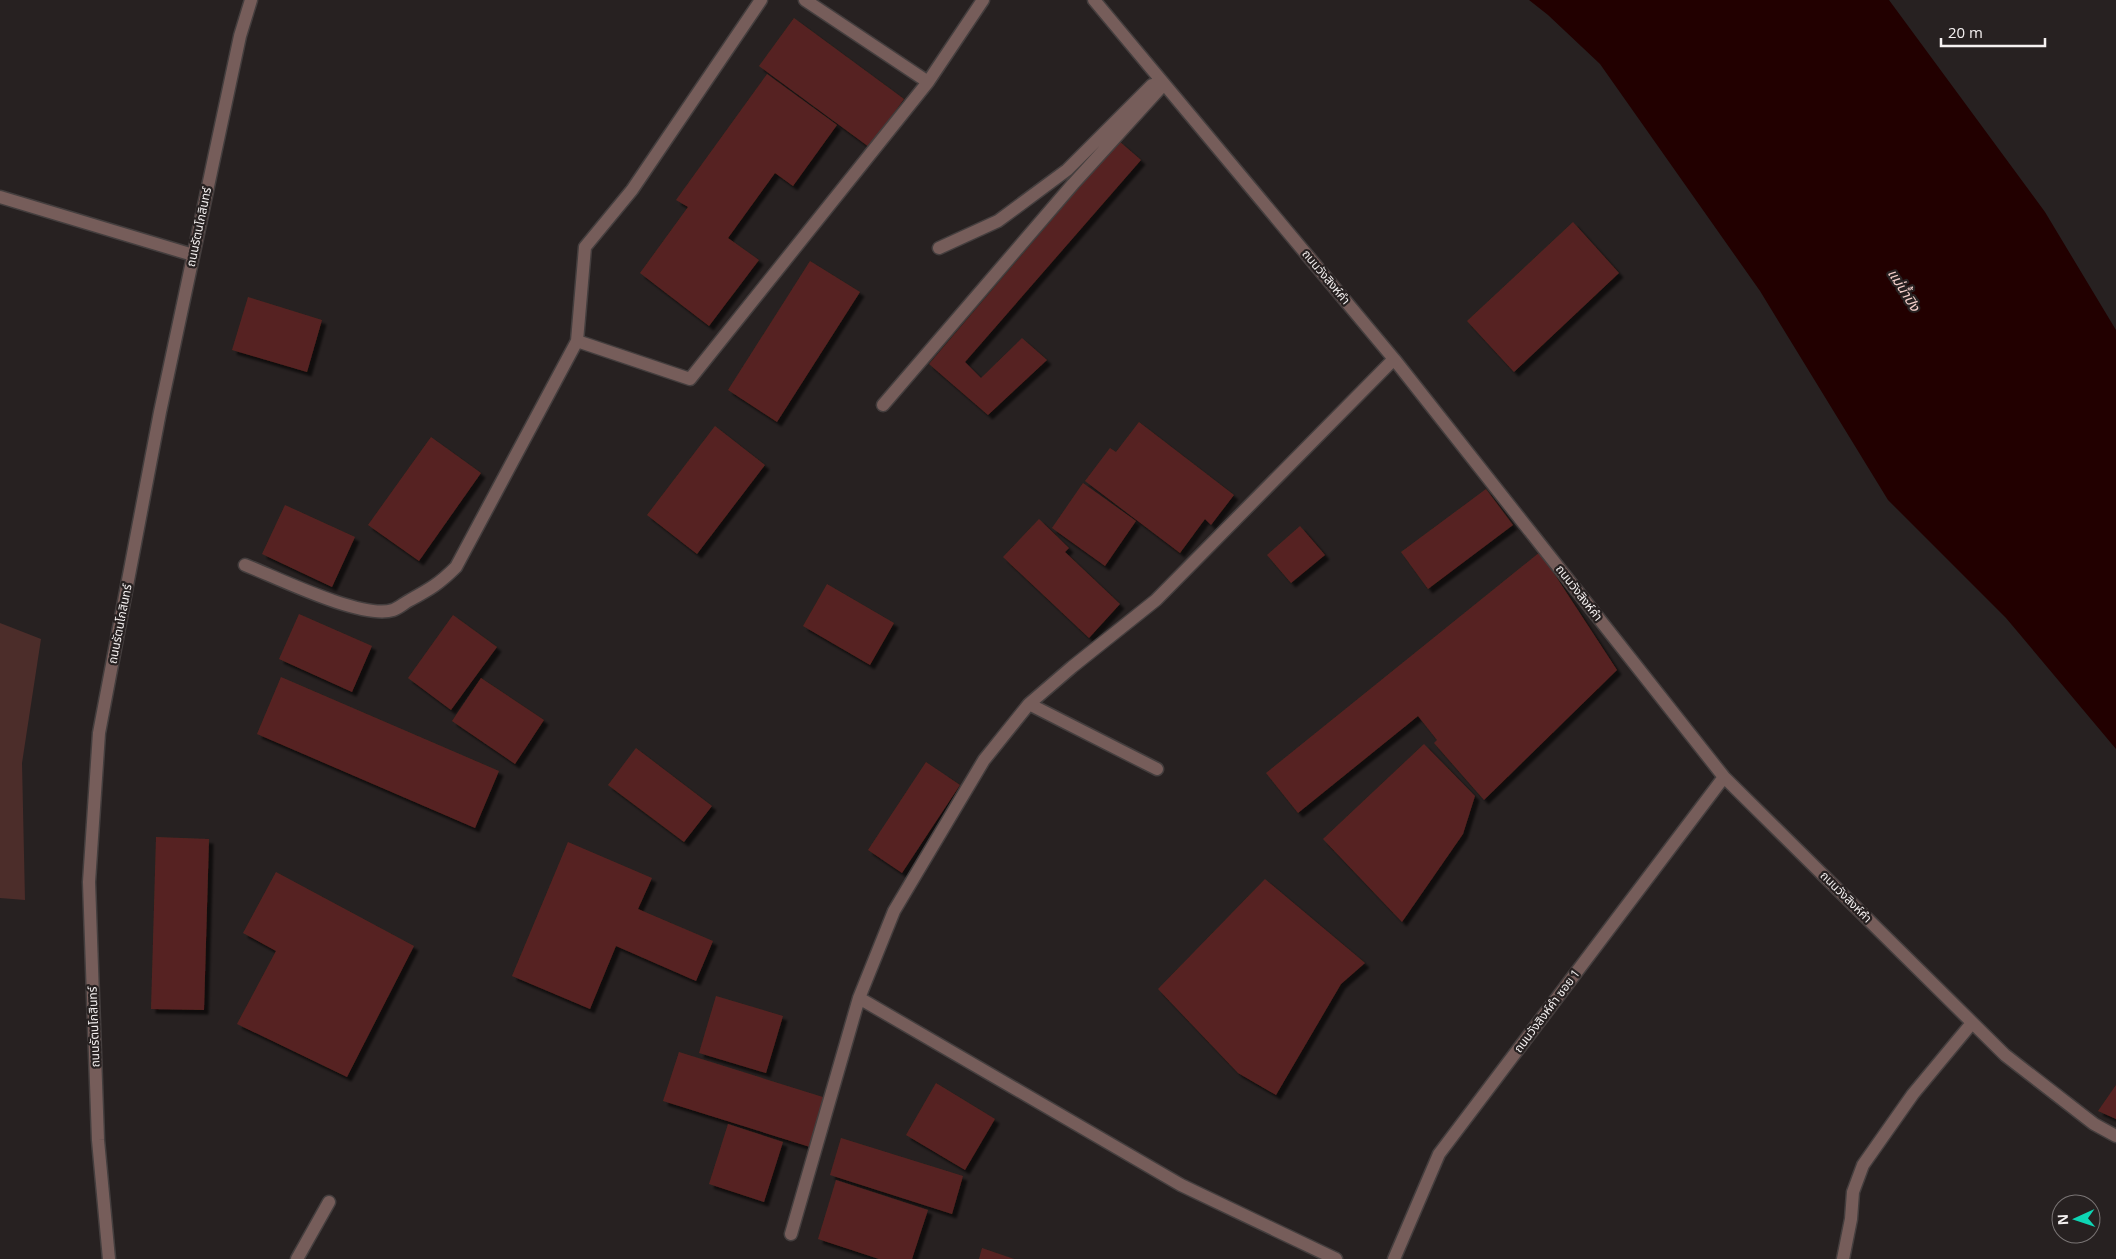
<svg xmlns="http://www.w3.org/2000/svg" width="2116" height="1259" font-family="'Open Sans','Noto Sans Thai',sans-serif">
<style>
.green{fill:#4c2d2a}
.water{fill:#200}
.building{fill:#562420;filter:url(#shadow)}
.lines{fill:none;stroke-linecap:round;stroke-linejoin:round}
.minor-casing{stroke:#443e3e;stroke-width:15}
.minor{stroke:#765d5a;stroke-width:12}
.labels{text-anchor:middle;stroke-width:4.5;stroke-linejoin:round;paint-order:stroke}
.street-label{font-size:12px;fill:#f5f1f1;stroke:#272121}
.water-label{font-size:14px;font-style:italic;fill:#f5d0cb;stroke:#272121}
</style>
<defs>
<filter id="shadow"><feDropShadow dx="4.5" dy="4.5" stdDeviation="1" flood-color="#0009"/></filter>
</defs>
<rect width="100%" height="100%" fill="#272121"/>
<path class="green" d="M0,623L41,639L22,763L25,900L0,898Z"/>
<path class="water" d="M1529,0H1889L2045,212L2116,330V749L2006,618L1888,500L1760,291L1600,64L1548,15Z"/>
<path class="building" d="M794,18L904,99L869,147L759,66Z
M767,74L837,125L793,186L775,173L728,238L759,260L709,326L640,273L688,207L676,200Z
M1119,141L1141,160L965,362L981,378L1022,338L1047,360L988,415L929,364Z
M1573,222L1619,273L1514,372L1467,321Z
M810,261L860,292L777,422L728,390Z
M248,297L322,320L307,372L232,350Z
M1139,422L1234,495L1211,525L1205,519L1180,553L1085,481L1110,448L1116,452Z
M715,426L765,465L697,554L647,515Z
M431,437L481,473L419,561L368,525Z
M1083,483L1136,521L1105,566L1052,528Z
M1486,489L1513,525L1428,589L1401,552Z
M285,505L355,537L332,587L262,554Z
M1039,519L1069,548L1065,552L1120,604L1089,638L1003,557Z
M1300,526L1325,555L1291,583L1267,555Z
M1540,552L1617,670L1484,800L1434,743L1437,740L1418,716L1298,813L1266,773Z
M827,584L894,623L870,665L803,626Z
M299,614L372,646L352,692L279,659Z
M453,615L497,647L451,710L408,678Z
M281,677L499,771L475,828L257,734Z
M481,678L544,720L515,764L452,721Z
M1424,744L1475,796L1463,834L1402,922L1323,839Z
M636,748L712,806L684,842L608,785Z
M926,762L960,785L902,873L868,850Z
M156,837L209,839L204,1010L151,1009Z
M568,842L652,878L638,909L713,941L696,981L616,946L590,1009L512,976Z
M276,872L414,946L347,1077L237,1024L276,951L243,933Z
M1265,879L1365,963L1341,984L1276,1095L1238,1073L1158,989Z
M716,996L783,1016L766,1073L699,1053Z
M679,1052L826,1098L810,1147L663,1101Z
M936,1083L995,1119L965,1170L906,1135Z
M2116,1085V1119L2098,1111Z
M728,1124L783,1142L764,1202L709,1184Z
M841,1138L963,1176L952,1214L830,1175Z
M836,1180L928,1210L912,1259H879L818,1239Z
M982,1248L1014,1259H979Z"/>
<g class="lines">
<g class="minor-casing">
<path id="minor" d="M805,0L928,82
M1094,0L1394,359L1724,777L2005,1055L2094,1124L2116,1136
M0,197L193,255
M939,248L998,221L1067,170L1152,85
M577,341L690,379L928,82L983,0
M883,405L1073,184L1164,84
M245,565C276,577 362,620 393,610C399,608 404,603 410,600C430,589 439,584 456,567L577,341L585,247L632,190L761,0
M1029,704L1157,769
M859,998L1181,1185L1336,1259
M791,1234L859,998L894,911L984,760L1029,704L1072,667L1156,600L1394,359
M109,1259L98,1140L89,882L99,733L160,412L240,36L251,0
M297,1259L329,1202
M1394,1259L1439,1154L1724,777
M1843,1259L1851,1219L1853,1192L1863,1165L1913,1094L1972,1023"/>
</g>
<use href="#minor" class="minor"/>
</g>
<g class="labels">
<g class="street-label">
<text transform="translate(199 227) rotate(-78)" y="4">ถนนรัตนโกสินทร์</text>
<text transform="translate(1326 277) rotate(50)" y="4">ถนนวังสิงห์คำ</text>
<text transform="translate(1579 593) rotate(52)" y="4">ถนนวังสิงห์คำ</text>
<text transform="translate(120 624) rotate(-79)" y="4">ถนนรัตนโกสินทร์</text>
<text transform="translate(1846 897) rotate(45)" y="4">ถนนวังสิงห์คำ</text>
<text transform="translate(1547 1011) rotate(-53)" y="4">ถนนวังสิงห์คำ ซอย 1</text>
<text transform="translate(94 1027) rotate(-92)" y="4">ถนนรัตนโกสินทร์</text>
</g>
<g class="water-label">
<text transform="translate(1904 290) rotate(58)" y="5">แม่น้ำปิง</text>
</g>
</g>
<g transform="translate(2076 1219) rotate(267)"><circle r="24" fill="#272121" stroke="#797474"/>
<path d="M0-4L9 19L0 12L-9 19Z" fill="#0ed5b4"/>
<text y="-8" font-size="14" font-weight="bold" text-anchor="middle" fill="#f5f1f1">N</text>
</g>
<path d="M1941 38v8h104v-8" fill="none" stroke="#f5f1f1" stroke-width="2.5"/>
<text x="1948" y="38" font-size="15" fill="#f5f1f1" stroke="#272121" stroke-width="4" paint-order="stroke">20 m</text>
</svg>
